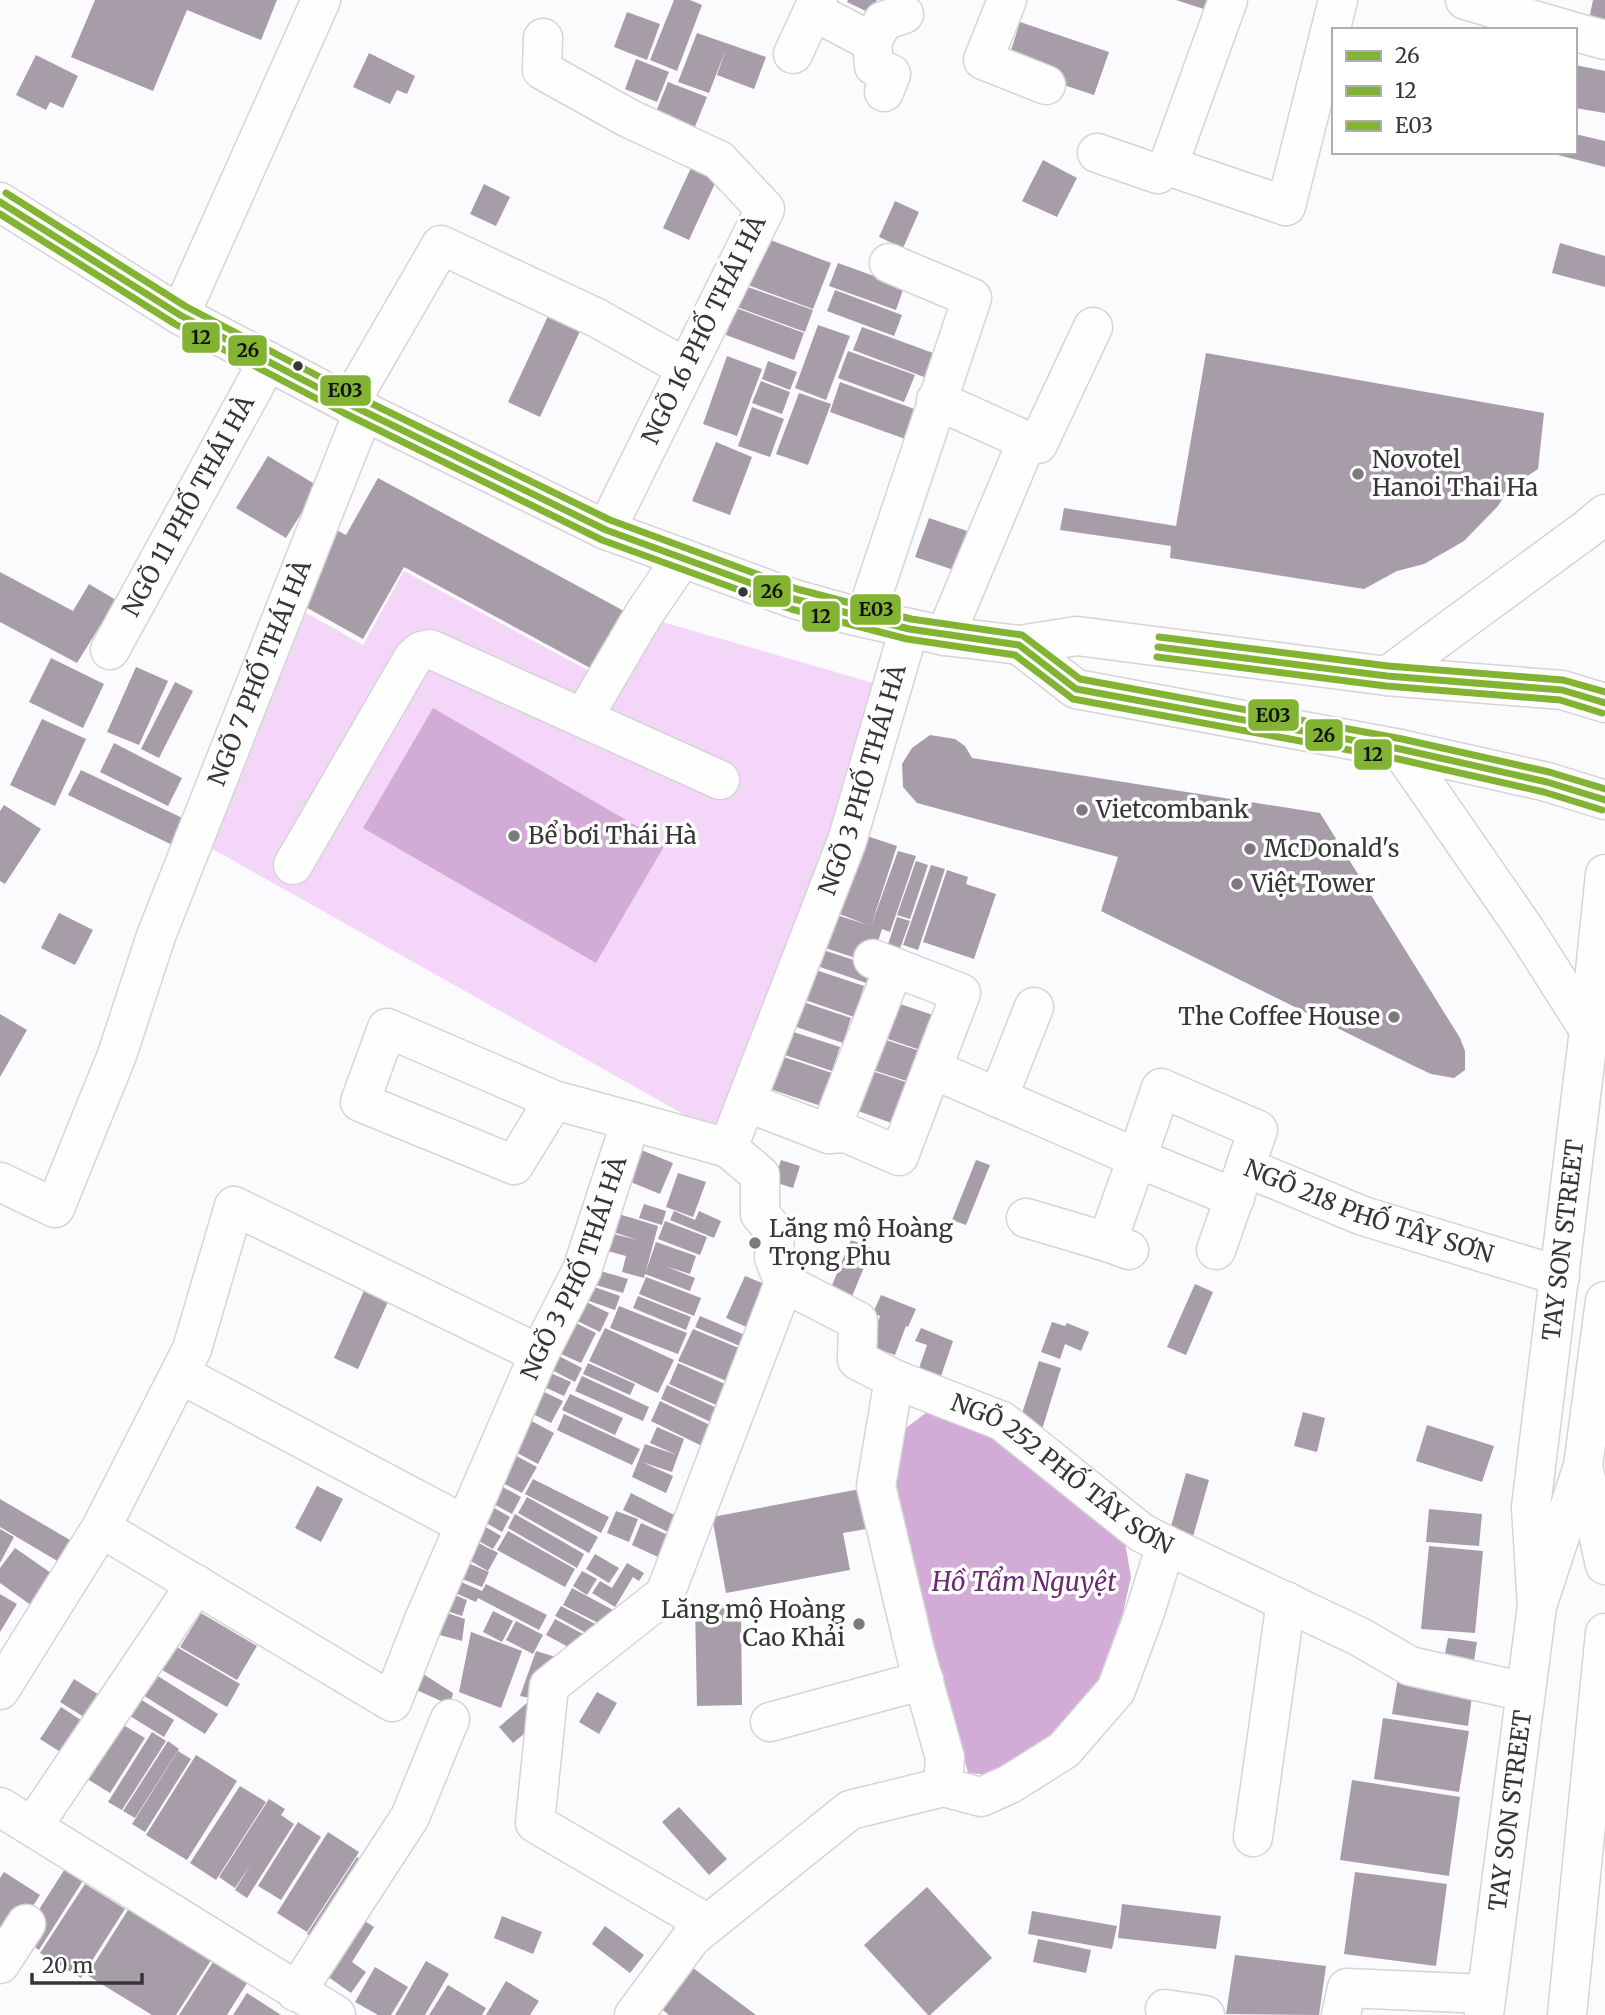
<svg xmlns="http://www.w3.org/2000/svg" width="1605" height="2015" font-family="Merriweather,serif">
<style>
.green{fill:#f4d7f8}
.water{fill:#d2acd6}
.building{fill:#a79da9}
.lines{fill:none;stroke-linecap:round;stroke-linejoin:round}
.minor-casing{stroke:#d5d4d6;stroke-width:41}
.major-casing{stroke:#d5d4d6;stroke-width:41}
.minor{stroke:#fefeff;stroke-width:38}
.major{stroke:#fefeff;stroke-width:38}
.bus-1-casing{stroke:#fff;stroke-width:12}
.bus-2-casing{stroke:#fff;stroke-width:12}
.bus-3-casing{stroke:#fff;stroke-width:12}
.bus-1{stroke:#82b332;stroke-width:7}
.bus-2{stroke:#82b332;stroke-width:7}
.bus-3{stroke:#82b332;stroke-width:7}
.bus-dot{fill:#363537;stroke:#fff;stroke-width:2.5}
.poi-dot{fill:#7b7a7c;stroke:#fff;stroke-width:2.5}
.labels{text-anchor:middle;stroke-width:7;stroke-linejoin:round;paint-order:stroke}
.street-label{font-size:24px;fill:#363537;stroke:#fff}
.poi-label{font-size:24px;fill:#363537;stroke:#fff;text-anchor:start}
.water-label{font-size:26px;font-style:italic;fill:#6b2a74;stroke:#fff}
.line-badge{stroke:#fff;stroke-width:2.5}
.pale-badge-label{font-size:19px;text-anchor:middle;font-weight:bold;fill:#111}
</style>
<rect width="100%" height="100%" fill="#fbfafc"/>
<path class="green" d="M404,571L593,673L628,609L666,623L884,686L724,1137L202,843L294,606L363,645Z"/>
<path class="water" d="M433,708L666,843L596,963L363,828Z
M927,1412L972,1418L1125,1543L1131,1577L1110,1670L1057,1741L1001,1776L968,1773L914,1570L894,1473L902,1431Z"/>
<path class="building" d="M95,0H277L261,40L187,10L153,91L71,57Z
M674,0H690L702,5L677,71L650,60Z
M848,0H877L870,13L847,2Z
M1176,0H1221L1216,13Z
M1593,0H1605V37L1586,34Z
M627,12L660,24L647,60L614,47Z
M1020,22L1109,52L1094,95L1006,66Z
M697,33L766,57L754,89L717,75L726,49L709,93L678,82Z
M369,53L415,76L407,94L397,90L390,104L353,87Z
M36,55L78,76L63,108L50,102L46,110L16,95Z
M636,59L669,72L657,102L625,89Z
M1575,65L1605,71V113L1575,108Z
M668,82L707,97L690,139L651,124Z
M1575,134L1605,141V167L1558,155L1559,152H1575Z
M697,155L723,166L689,240L663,228Z
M1043,160L1077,178L1057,217L1022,201Z
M484,184L510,197L496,226L470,214Z
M895,201L919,212L903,248L879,237Z
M765,238L831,263L813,309L748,285Z
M1560,243L1605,256V287L1552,273Z
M838,263L904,287L896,310L829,286Z
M745,286L813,310L805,332L737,307Z
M835,290L902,315L894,336L827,311Z
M736,308L804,333L794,360L726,335Z
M549,314L581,329L540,417L508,402Z
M818,325L850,336L826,400L795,388Z
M862,327L933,353L924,377L853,350Z
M848,351L915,375L904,402L838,378Z
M1206,353L1544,413L1538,469L1509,488L1498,506L1464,541L1424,564L1397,571L1364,589L1170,558L1171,546L1060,530L1064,508L1176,526Z
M727,356L762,369L737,436L703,424Z
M768,361L797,372L790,390L762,379Z
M761,381L790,392L782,414L752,403Z
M840,382L920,411L908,440L830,412Z
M799,393L831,404L808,465L776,454Z
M752,407L784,419L770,457L738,446Z
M716,442L752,457L730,515L692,501Z
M268,456L318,486L286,538L236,508Z
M378,478L624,611L592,669L404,567L363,639L293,600L333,528L346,535Z
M929,518L967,531L954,570L915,557Z
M0,572L73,611L89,584L116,600L77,663L0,622Z
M51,658L104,684L83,728L29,702Z
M136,667L168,681L139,745L107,732Z
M175,682L193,691L159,758L141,749Z
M42,719L86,739L55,806L10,785Z
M930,735L955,739L965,746L972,758L1320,813L1460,1038L1465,1051V1070L1454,1078L1431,1074L1414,1066L1101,911L1118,857L917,803L903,787L902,764L912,748Z
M114,743L182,778L168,806L100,772Z
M81,770L195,824L183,850L68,795Z
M4,805L41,829L5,884L0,881V811Z
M855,832L897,846L871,926L898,851L916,856L890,932L882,929L871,963L813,944L824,911L868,925L829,910Z
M916,861L928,865L910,919L897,915Z
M931,865L945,869L918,950L903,945Z
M947,870L968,877L966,884L996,894L974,959L923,942Z
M59,913L93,930L75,965L41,948Z
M897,917L910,921L899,951L887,947Z
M811,946L872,966L866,983L806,962Z
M804,966L864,986L854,1017L794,996Z
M791,998L851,1018L843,1043L782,1022Z
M897,1003L945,1019L932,1054L885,1038Z
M0,1014L27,1030L0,1077Z
M781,1028L840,1047L832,1071L773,1051Z
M883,1039L929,1054L919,1085L873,1070Z
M772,1053L832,1073L821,1106L761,1086Z
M872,1071L915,1085L900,1126L858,1111Z
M634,1147L673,1163L660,1194L621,1178Z
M781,1160L800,1166L793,1188L774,1182Z
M976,1160L990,1165L966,1225L952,1220Z
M678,1173L706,1182L693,1217L666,1207Z
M644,1204L666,1211L662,1225L639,1218Z
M606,1210L658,1226L644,1278L622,1272L626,1256L596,1248L601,1231L638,1240L600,1228Z
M674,1211L695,1220L699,1211L721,1221L714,1238L670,1220Z
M665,1221L707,1237L700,1255L658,1239Z
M851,1240L872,1248L848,1306L827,1297Z
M656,1242L696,1256L690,1274L665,1266L695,1278L690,1291L645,1274Z
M590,1268L628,1279L623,1293L586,1282Z
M371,1275L395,1286L358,1369L334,1358Z
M745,1276L772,1287L753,1330L726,1318Z
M646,1277L701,1298L694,1316L639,1294Z
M580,1282L620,1296L615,1310L575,1296Z
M1195,1284L1213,1292L1186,1355L1167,1347Z
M881,1295L916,1309L908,1327L906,1326L895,1355L869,1346L880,1316L873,1313Z
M638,1296L691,1317L686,1330L633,1308Z
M576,1297L609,1313L600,1332L567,1316Z
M619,1306L687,1333L678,1354L610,1328Z
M700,1316L752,1338L747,1349L695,1327Z
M1052,1322L1065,1326L1067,1323L1089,1332L1081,1351L1065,1344L1060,1359L1041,1352Z
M576,1323L596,1333L581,1363L561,1354Z
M605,1328L674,1360L658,1393L589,1361Z
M921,1328L953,1341L938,1385L916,1377L927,1345L915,1341Z
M693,1329L746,1351L734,1384L678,1361Z
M555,1354L582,1368L575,1382L548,1368Z
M1039,1361L1061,1368L1040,1436L1017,1429Z
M588,1363L635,1384L630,1395L583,1374Z
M678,1363L734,1388L725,1409L669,1384Z
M546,1371L571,1382L564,1396L540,1385Z
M582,1376L649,1407L643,1421L575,1391Z
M667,1385L719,1409L713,1423L661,1399Z
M538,1389L563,1401L551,1423L527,1411Z
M570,1394L623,1418L615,1435L562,1410Z
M660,1401L716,1428L706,1448L651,1421Z
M1303,1412L1325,1418L1317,1452L1294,1446Z
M564,1414L640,1449L632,1465L557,1430Z
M524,1417L554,1433L538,1464L508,1448Z
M1427,1425L1494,1446L1482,1482L1416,1461Z
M657,1427L684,1439L672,1472L642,1462L673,1476L666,1493L632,1477L645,1444L677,1455L650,1443Z
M505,1450L537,1467L522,1493L491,1477Z
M1186,1473L1209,1480L1191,1544L1168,1537Z
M533,1479L609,1517L601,1533L525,1494Z
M492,1481L521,1497L512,1514L483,1498Z
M317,1486L343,1499L321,1542L295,1528Z
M865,1488L872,1528L843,1533L850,1570L726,1593L712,1517Z
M631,1493L678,1517L670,1533L623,1510Z
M527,1497L598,1537L589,1553L518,1513Z
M0,1499L82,1547L69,1568L0,1527Z
M482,1501L510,1517L502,1532L474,1516Z
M1429,1509L1482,1514L1479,1546L1426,1542Z
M616,1511L638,1519L629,1542L607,1533Z
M515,1514L584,1554L577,1568L508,1528Z
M474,1520L501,1536L493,1549L466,1534Z
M641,1523L668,1535L658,1557L632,1545Z
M0,1529L14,1537L0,1563Z
M508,1531L575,1569L565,1587L497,1550Z
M469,1538L498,1553L488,1571L460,1555Z
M1429,1546L1483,1551L1475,1633L1421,1629Z
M15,1548L64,1582L42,1613L0,1583V1568Z
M595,1554L619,1568L609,1583L586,1569Z
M454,1557L489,1572L482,1587L448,1573Z
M627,1563L644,1573L639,1581L633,1577L615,1607L592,1593L600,1581L612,1588Z
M582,1571L597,1579L587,1595L573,1586Z
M447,1576L482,1591L486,1584L547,1615L539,1630L478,1598L476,1602L441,1587Z
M572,1588L613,1610L604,1626L563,1605Z
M445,1591L467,1600L462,1616L438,1608Z
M0,1594L17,1604L0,1632Z
M741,1603L742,1705L697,1706L695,1604Z
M561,1606L603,1628L597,1639L555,1616Z
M433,1608L465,1619L462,1641L428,1632Z
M493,1611L513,1621L502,1642L483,1632Z
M201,1613L257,1646L237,1680L180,1647Z
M555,1619L594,1640L585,1656L546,1635Z
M516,1621L543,1635L533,1654L506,1640Z
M471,1632L522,1651L501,1708L459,1692Z
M1448,1638L1477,1642L1472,1673L1442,1669Z
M170,1643L240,1684L227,1707L155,1666Z
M536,1651L556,1657L536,1699L520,1696Z
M150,1671L218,1714L205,1734L138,1692Z
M420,1672L453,1693L450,1705L412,1688Z
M1398,1678L1473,1689L1468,1726L1392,1714Z
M74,1679L112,1703L97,1725L60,1702Z
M597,1692L617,1703L599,1734L579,1722Z
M140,1699L174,1720L164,1737L130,1716Z
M527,1703L541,1720L513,1743L499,1727Z
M61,1707L93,1728L73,1760L40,1739Z
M110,1717L145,1738L110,1793L76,1772Z
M1383,1718L1469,1731L1459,1792L1374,1779Z
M152,1732L166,1741L122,1810L108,1802Z
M168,1741L179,1749L135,1818L123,1811Z
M178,1751L191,1759L145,1832L132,1824Z
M196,1755L237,1781L187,1860L146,1835Z
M1352,1780L1460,1797L1449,1876L1340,1860Z
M240,1786L266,1802L216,1880L190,1863Z
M269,1799L285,1809L281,1815L294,1824L247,1898L235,1890L251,1864L235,1888L219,1877Z
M679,1807L727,1859L709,1875L662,1822Z
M298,1822L321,1837L281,1900L258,1886Z
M328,1832L359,1852L307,1932L277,1913Z
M357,1857L371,1866L322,1943L307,1934Z
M68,1864L86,1876L39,1950L21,1938Z
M4,1872L40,1895L8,1945L0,1940V1878Z
M1355,1872L1447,1884L1436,1966L1344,1954Z
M85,1884L125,1909L81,1978L40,1953Z
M927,1887L992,1958L930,2015H928L864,1945Z
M133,1902L215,1954L176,2015H152L87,1975Z
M1122,1904L1221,1916L1216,1949L1118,1938Z
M1032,1911L1117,1926L1112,1949L1028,1934Z
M351,1912L374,1927L352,1962L366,1972L351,1993L314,1967Z
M502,1916L542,1932L533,1954L494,1938Z
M605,1926L644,1955L630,1973L592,1944Z
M1038,1939L1091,1950L1086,1973L1033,1962Z
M1235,1955L1326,1966L1319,2015L1226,2014Z
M426,1961L449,1974L425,2015H395Z
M213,1962L247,1983L227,2015H179Z
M689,1965L756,2015H669L658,2006Z
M375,1967L408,1987L391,2015H378L355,2002Z
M506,1981L539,2001L530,2015H486Z
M448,1985L486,2008L482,2015H429Z
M247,1993L281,2015H233Z"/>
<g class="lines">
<g class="minor-casing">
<g id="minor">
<path d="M1007,0L983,60L1046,85"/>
<path d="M1228,0L1168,166L1286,206"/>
<path d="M1465,0L1568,30"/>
<path d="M813,11L872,42L874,66L891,74L884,92"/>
<path d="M1575,32L1605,40"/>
<path d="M543,38L542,70L630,119L719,160L765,209L606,530"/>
<path d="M872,42L883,21L904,14"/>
<path d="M793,54L818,0"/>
<path d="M1097,153L1158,174L1168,166"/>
<path d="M1286,206L1338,0"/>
<path d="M180,315L321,0"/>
<path d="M936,400L1027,441"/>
<path d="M349,404L441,245L597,318L686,368"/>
<path d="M865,618L972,298L889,263"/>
<path d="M945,636L1027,441L1038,444L1093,327"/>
<path id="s1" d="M110,650L268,361"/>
<path d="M583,718L644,614L682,558"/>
<path d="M293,865L413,658L421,651L430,649L720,780"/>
<path d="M873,959L961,993L932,1069"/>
<path d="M998,1098L1034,1007"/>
<path d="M554,1100L514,1165L360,1102L387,1028L554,1100L631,1121"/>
<path id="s2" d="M746,1102L829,1134L846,1133L899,1156L932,1069L1137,1158L1161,1088L1258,1130L1245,1167L1363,1216L1560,1276"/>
<path d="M829,1134L894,967"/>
<path id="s3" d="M728,1148L760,1175V1214L775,1232L774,1258L784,1283L858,1321L857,1360L894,1379L1002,1421L1142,1533L1166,1545L1360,1637L1410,1666L1525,1692"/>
<path id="s4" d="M0,1182L55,1208L117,1055L156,936L364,410"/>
<path d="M1026,1218L1107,1242"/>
<path d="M1129,1250L1107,1242L1137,1158L1235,1198"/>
<path d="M1216,1250L1242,1176"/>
<path d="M180,1374L465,1525"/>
<path d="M894,1379L876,1486L915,1651L945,1758L943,1787"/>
<path id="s5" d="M101,1528L392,1702L424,1620L539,1354L582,1270L631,1121L728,1148L847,841L909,629"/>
<path d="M0,1690L101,1528L192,1349L234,1206L539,1354"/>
<path d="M770,1722L924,1680"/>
<path d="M0,1807L336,2015"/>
<path d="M33,1826L196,1584"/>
<path d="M1253,1837L1286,1601"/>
<path d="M708,1924L535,1823L549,1686L665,1594L784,1283"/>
<path d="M0,1964L26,1924"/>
<path d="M296,1992L410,1817L450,1719"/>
<path d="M1165,2009L1205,2015"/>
<path d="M634,2015L692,1937L850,1810L943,1787L981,1797L1010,1784L1064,1750L1116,1690L1145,1612L1166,1545"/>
<path d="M1341,2015L1347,1988L1486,1994"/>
</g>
</g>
<g class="major-casing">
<g id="major">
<path d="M0,202L180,315L349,404L606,530L794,599L855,616L945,636L1019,645L1077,636L1387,676L1562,690L1605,703"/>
<path d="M1019,645L1076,689L1400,749L1547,782L1605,800"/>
<path d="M1387,676L1587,529L1605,514"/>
<path d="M1400,749L1526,931L1589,1030"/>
<path d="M1583,1466L1605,1565"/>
<path id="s6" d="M1537,1606L1531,1507L1589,1030L1605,874"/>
<path id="s7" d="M1484,2015L1537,1606L1583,1466L1605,1301"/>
<path d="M1567,2015L1605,1633"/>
</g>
</g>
<use href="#minor" class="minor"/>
<use href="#major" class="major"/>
<g class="bus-1-casing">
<path id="bus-1" d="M0,202L180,315L349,404L606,530L794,599L909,629L1019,645L1076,689L1400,749L1547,782L1605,800
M1158,647L1387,676L1562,690L1605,703"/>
</g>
<g class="bus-2-casing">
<path id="bus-2" d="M0,214L175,324L344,413L602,540L791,609L907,639L1015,655L1073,699L1398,759L1544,792L1602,810
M1157,657L1386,686L1560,700L1602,713"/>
</g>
<g class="bus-3-casing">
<path id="bus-3" d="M6,193L185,306L354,395L610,520L797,589L911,619L1022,635L1080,679L1402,739L1549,772L1605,789
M1159,637L1388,666L1563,680L1605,692"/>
</g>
<use href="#bus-1" class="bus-1"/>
<use href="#bus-2" class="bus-2"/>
<use href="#bus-3" class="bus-3"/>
</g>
<g class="bus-dot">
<circle cx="298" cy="366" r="6"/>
<circle cx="743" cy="592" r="6"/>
</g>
<g class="poi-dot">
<circle cx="1358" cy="474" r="7"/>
<circle cx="1082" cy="810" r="7"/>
<circle cx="514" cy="836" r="7"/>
<circle cx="1250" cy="849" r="7"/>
<circle cx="1237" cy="884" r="7"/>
<circle cx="1394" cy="1017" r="7"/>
<circle cx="755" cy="1243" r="7"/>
<circle cx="859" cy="1624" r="7"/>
</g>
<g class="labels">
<g class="street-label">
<text transform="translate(704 330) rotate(-64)" y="8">NGÕ 16 PHỐ THÁI HÀ</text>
<text dy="8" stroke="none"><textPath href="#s1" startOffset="164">NGÕ 11 PHỐ THÁI HÀ</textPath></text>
<text dy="8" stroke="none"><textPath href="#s4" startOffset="634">NGÕ 7 PHỐ THÁI HÀ</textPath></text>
<text dy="8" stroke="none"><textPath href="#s5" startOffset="1461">NGÕ 3 PHỐ THÁI HÀ</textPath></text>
<text dy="8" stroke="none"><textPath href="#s2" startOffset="831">NGÕ 218 PHỐ TÂY SƠN</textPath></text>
<text dy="8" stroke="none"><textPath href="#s6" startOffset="368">TAY SON STREET</textPath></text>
<text dy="8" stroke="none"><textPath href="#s5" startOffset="810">NGÕ 3 PHỐ THÁI HÀ</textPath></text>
<text dy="8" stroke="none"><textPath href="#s3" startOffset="516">NGÕ 252 PHỐ TÂY SƠN</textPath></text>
<text dy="8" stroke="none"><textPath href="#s7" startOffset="206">TAY SON STREET</textPath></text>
</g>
<g class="poi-label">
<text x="1372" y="468">Novotel<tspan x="1372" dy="28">Hanoi Thai Ha</tspan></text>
<text x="1096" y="818">Vietcombank</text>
<text x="528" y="844">Bể bơi Thái Hà</text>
<text x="1264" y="857">McDonald's</text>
<text x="1251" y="892">Việt Tower</text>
<text x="1380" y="1025" text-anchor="end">The Coffee House</text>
<text x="769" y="1237">Lăng mộ Hoàng<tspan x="769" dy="28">Trọng Phu</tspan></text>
<text x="845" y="1618" text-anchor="end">Lăng mộ Hoàng<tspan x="845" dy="28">Cao Khải</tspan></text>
</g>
<g class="water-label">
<text x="1024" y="1591">Hồ Tẩm Nguyệt</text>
</g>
</g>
<g class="line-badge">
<rect x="181" y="321" width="40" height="33" rx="7" fill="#82b332"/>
<rect x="227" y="334" width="41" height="33" rx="7" fill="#82b332"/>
<rect x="319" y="374" width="53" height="33" rx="7" fill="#82b332"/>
<rect x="752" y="574" width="40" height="34" rx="7" fill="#82b332"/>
<rect x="849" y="593" width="53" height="33" rx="7" fill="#82b332"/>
<rect x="801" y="600" width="40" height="33" rx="7" fill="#82b332"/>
<rect x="1247" y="698" width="53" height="34" rx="7" fill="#82b332"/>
<rect x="1304" y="718" width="40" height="34" rx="7" fill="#82b332"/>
<rect x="1353" y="738" width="40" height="33" rx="7" fill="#82b332"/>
</g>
<g class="pale-badge-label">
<text x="201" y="344">12</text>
<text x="248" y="357">26</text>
<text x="345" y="397">E03</text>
<text x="772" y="598">26</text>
<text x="876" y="616">E03</text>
<text x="821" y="623">12</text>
<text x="1273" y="722">E03</text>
<text x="1324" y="742">26</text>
<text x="1373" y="761">12</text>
</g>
<rect x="1332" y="28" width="245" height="126" fill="#ffffff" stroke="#afaeaf" stroke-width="2"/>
<rect x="1346" y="51" width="35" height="10" fill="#82b332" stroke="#afaeaf" stroke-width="2"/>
<text x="1395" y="63" font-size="21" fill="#363537">26</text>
<rect x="1346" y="86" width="35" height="10" fill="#82b332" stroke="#afaeaf" stroke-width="2"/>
<text x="1395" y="98" font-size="21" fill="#363537">12</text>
<rect x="1346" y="121" width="35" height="10" fill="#82b332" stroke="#afaeaf" stroke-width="2"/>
<text x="1395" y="133" font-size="21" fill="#363537">E03</text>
<path d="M32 1973v10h110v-10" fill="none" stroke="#363537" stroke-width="3.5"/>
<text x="42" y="1973" font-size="21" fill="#363537" stroke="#ffffff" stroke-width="5" paint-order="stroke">20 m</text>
</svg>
